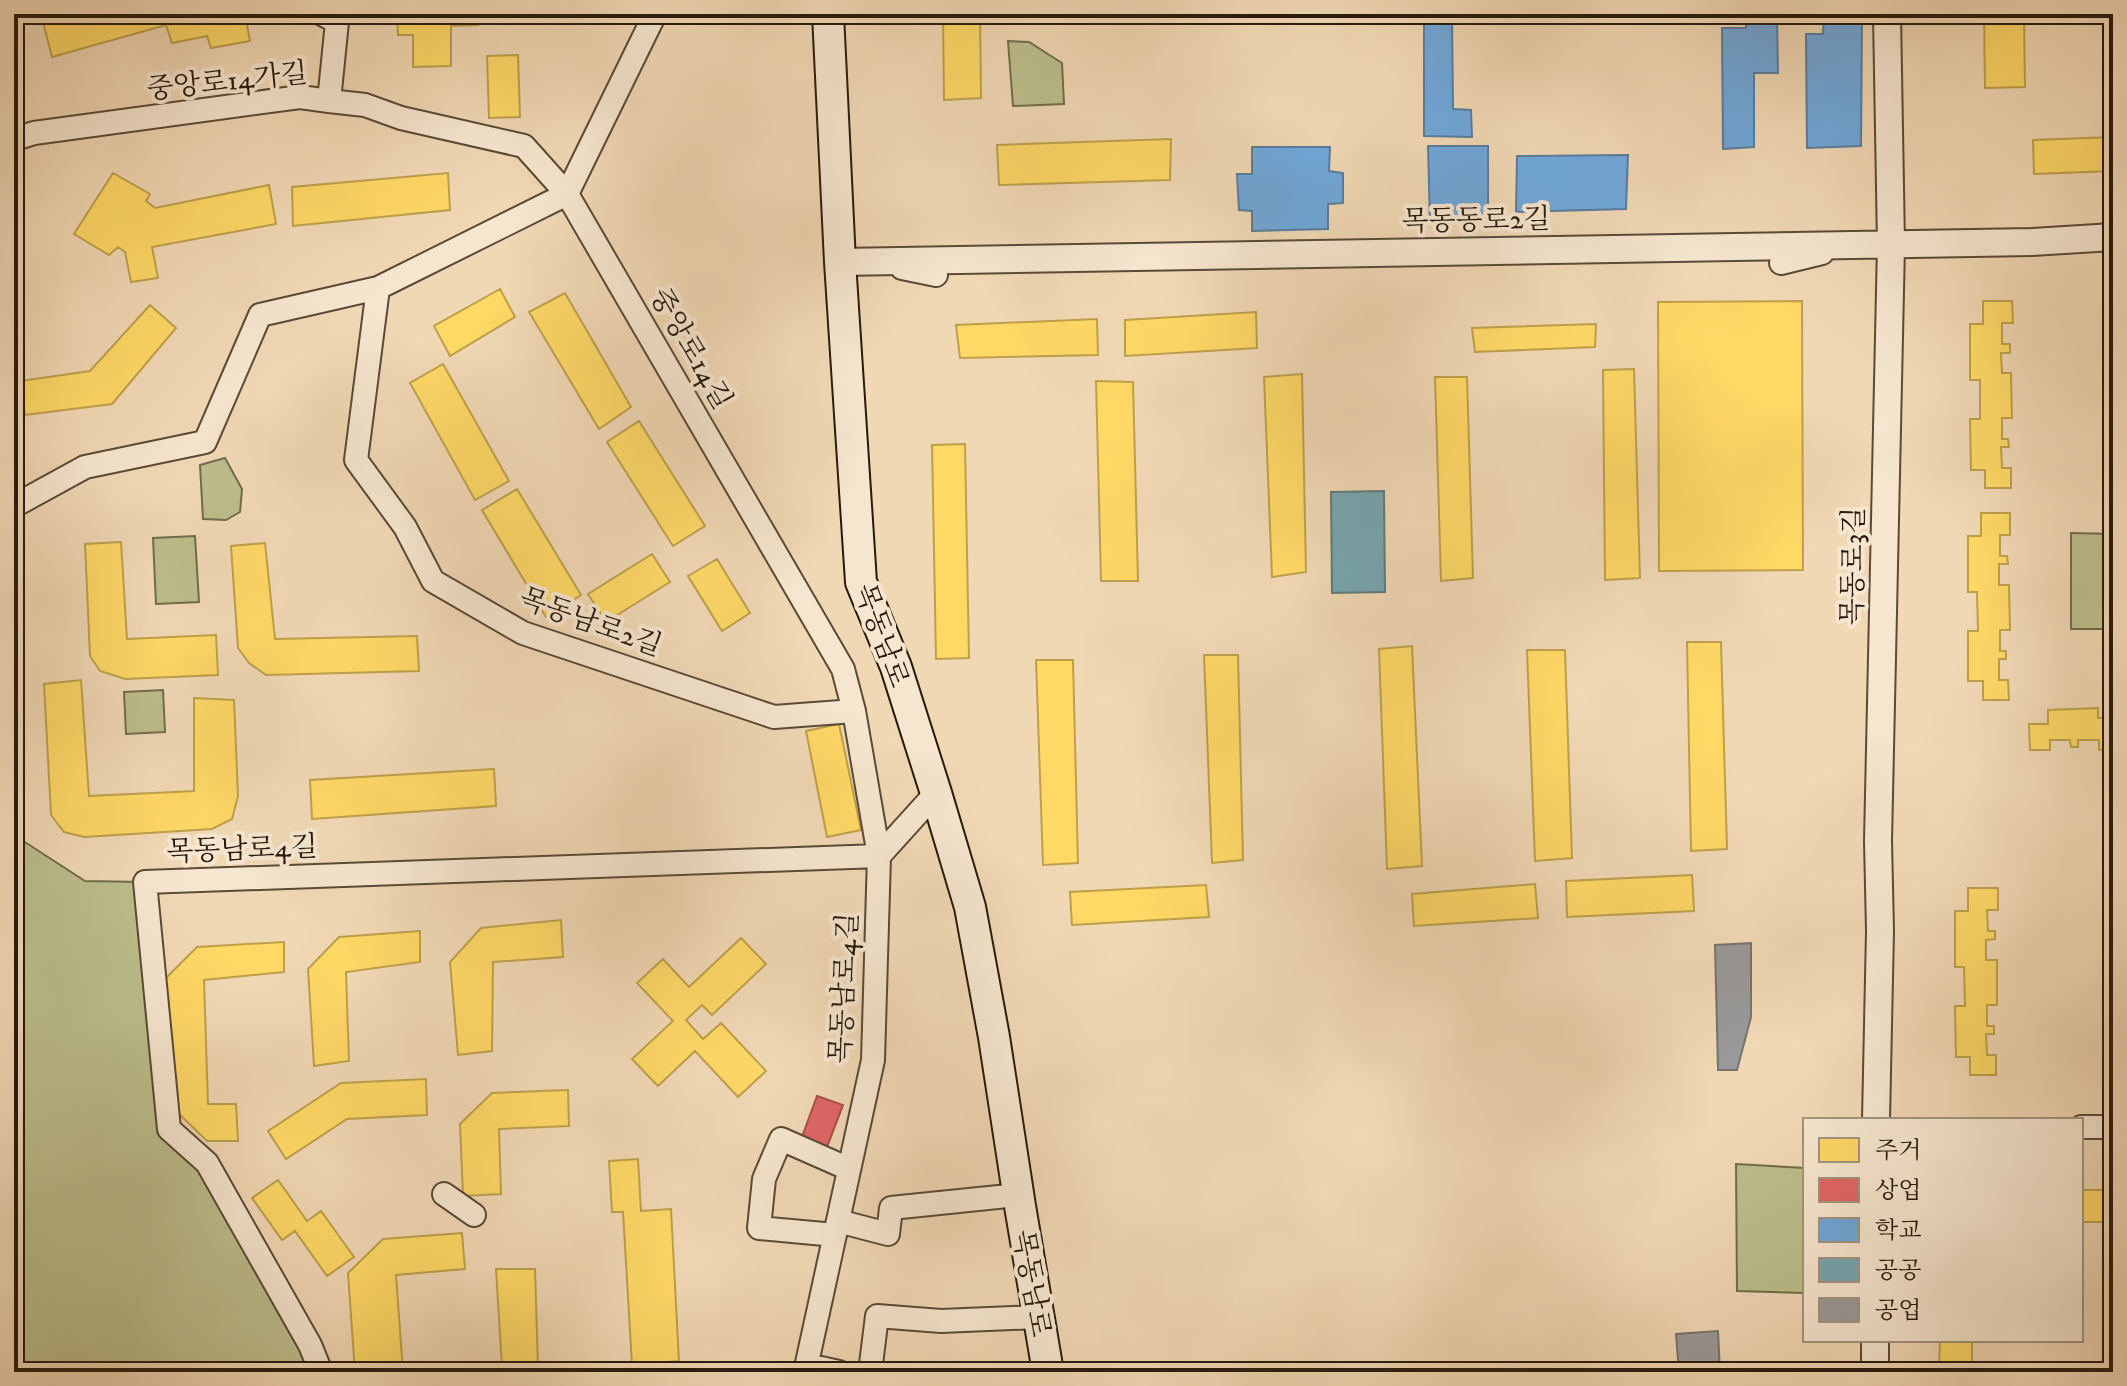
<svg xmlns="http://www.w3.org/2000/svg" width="2127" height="1386" font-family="'IM FELL DW Pica','Noto Serif KR',serif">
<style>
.green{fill:#bcbe8c;stroke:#726c4c;stroke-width:2}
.homes{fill:#ffd966;stroke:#bea04b;stroke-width:2}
.shops{fill:#e06666;stroke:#a84f4b;stroke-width:2}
.schools{fill:#6fa8dc;stroke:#597d9e;stroke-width:2}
.public{fill:#76a5af;stroke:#5e7b7e;stroke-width:2}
.industry{fill:#999;stroke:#77736f;stroke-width:2}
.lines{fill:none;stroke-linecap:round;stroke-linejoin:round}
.minor-casing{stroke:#5a4a37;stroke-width:26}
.tertiary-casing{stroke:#5a4a37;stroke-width:30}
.secondary-casing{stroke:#271a0d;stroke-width:34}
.minor{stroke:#f6e6cf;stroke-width:22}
.tertiary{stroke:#f6e6cf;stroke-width:26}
.secondary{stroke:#f6e6cf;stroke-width:30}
.labels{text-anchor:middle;stroke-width:8;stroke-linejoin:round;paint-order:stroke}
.street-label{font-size:28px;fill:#271a0d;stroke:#f6e6cf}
</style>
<rect width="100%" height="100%" fill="#f1d8b5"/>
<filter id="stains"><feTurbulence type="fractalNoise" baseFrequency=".0025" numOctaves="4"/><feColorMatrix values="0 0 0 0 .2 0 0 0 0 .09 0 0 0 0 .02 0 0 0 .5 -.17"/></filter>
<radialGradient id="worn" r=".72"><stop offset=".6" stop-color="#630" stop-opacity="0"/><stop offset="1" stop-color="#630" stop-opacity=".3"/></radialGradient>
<path class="green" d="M1008,41L1029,42L1062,63L1064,104L1013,106Z
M225,458L242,489L240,512L226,520L203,519L200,465Z
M2071,533L2113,534V629H2071Z
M195,536L199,602L156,604L153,538Z
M163,690L165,732L126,734L124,692Z
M14,835L85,881L145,882L169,1129L207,1163L321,1372H14Z
M1736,1164L1805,1168V1293L1737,1291Z"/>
<path class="homes" d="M57,14H213L214,21L245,15L250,41L211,48L207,36L172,43L166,25L52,57L42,18Z
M397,14H477L478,25L451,26V66L413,67V35H398Z
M520,14H584V18L521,20Z
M943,14H980L981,98L944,100Z
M1984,14H2024L2025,87L1985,88Z
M518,55L520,117L489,118L487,56Z
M2113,137V171L2034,174L2033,140Z
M1171,139L1170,180L999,185L997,145Z
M113,173L150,194L146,201L155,208L269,185L276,224L152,247L158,278L131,282L125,252L118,247L109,255L74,234Z
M448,173L450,210L293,226L292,187Z
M500,289L515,317L450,356L434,326Z
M565,293L631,407L599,429L529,312Z
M1802,301L1803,570L1659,571L1658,302Z
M1983,301H2012L2013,323H2002V344H2010V353H2001L2002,373H2011L2012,418H2002V439H2008L2009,447H2001L2002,468H2011V488H1985V470H1971L1970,419H1980V380H1970V324H1983Z
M150,305L176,328L112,404L25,415L20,381L90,371Z
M1256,312L1257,348L1125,356V320Z
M1097,319L1098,355L960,358L956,325Z
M1596,324L1595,347L1475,352L1472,328Z
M443,364L509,481L475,500L410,383Z
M1634,369L1640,578L1605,580L1603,370Z
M1302,374L1306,572L1272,577L1264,377Z
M1435,377H1467L1473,578L1441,581Z
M1096,381L1133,382L1138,581H1101Z
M639,421L705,526L673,546L607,442Z
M965,444L969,658L936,659L932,445Z
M517,489L581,595L546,617L482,510Z
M1981,513H2010V535H2000V556H2007L2008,564H1999V585H2009L2010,630H2000V651H2006V659H1999V680H2008L2009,700H1983V681H1968V631H1978L1977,592H1968V536H1981Z
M121,542L127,639L216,635L218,675L125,679L100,671L90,656L85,544Z
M265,543L275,639L417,636L419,671L266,675L249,663L238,648L231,546Z
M652,554L670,582L606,622L588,594Z
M717,559L750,613L722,631L688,576Z
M1687,642H1721L1727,849L1691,851Z
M1412,646L1422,866L1387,869L1379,649Z
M1527,650H1565L1572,858L1535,861Z
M1204,655H1238L1243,860L1212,863Z
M1036,660H1073L1078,863L1043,865Z
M81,680L89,796L194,791V698L234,700L238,796L232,819L212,829L84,837L64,832L51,815L44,684Z
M2098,708V718L2113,717V749L2099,750V740H2078V747H2071L2070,740H2050V750H2030L2029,724H2048V710Z
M839,724L861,830L827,837L806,731Z
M494,769L496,806L312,819L310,780Z
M1692,875L1694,911L1567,917L1566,881Z
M1535,884L1538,918L1414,926L1412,894Z
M1206,885L1209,917L1072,925L1070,892Z
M1968,888H1998V910H1987L1988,931H1995V939L1986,940V960H1997V1005H1987V1026H1994V1034H1986L1987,1055H1996V1075H1970V1057H1956L1955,1006H1965L1964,967H1955V911H1968Z
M561,920L563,957L493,962L492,1051L458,1055L450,962L481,928Z
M420,931V962L346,972L349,1061L314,1066L308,969L339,937Z
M741,938L766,964L712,1015L702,1005L686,1020L703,1039L721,1023L766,1071L738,1097L695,1051L658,1086L632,1059L673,1021L637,983L663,959L689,987Z
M284,942V972L204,980L208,1104H236L238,1141H207L176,1111L165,979L197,947Z
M426,1079L427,1115L347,1119L286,1159L268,1131L341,1083Z
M568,1090L569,1126L499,1129L501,1194L463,1196L460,1124L492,1093Z
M638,1159L641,1211L671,1209L679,1361L632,1365L623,1212H612L609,1161Z
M278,1180L307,1221L321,1211L354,1257L327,1276L295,1231L282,1240L252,1198Z
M2081,1190H2113V1222H2081Z
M462,1233L465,1269L396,1275L403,1372H355L348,1273L383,1239Z
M496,1269H535L538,1367L502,1368Z
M1940,1340H1972V1372H1939Z"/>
<path class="shops" d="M817,1096L843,1105L827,1147L802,1137Z"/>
<path class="schools" d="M1424,14H1452L1453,109L1471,110L1472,137L1424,136Z
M1746,14H1777L1778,73H1754V147L1723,149L1722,28H1746Z
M1824,14H1862L1861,146L1807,148L1806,34H1823Z
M1428,146H1488V220L1430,221Z
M1252,147H1330L1329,171L1343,173V203L1328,204V229L1252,231V211L1239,210L1237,174H1252Z
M1628,155L1626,209L1516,212L1517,156Z"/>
<path class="public" d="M1384,491L1385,592L1332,593L1331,492Z"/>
<path class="industry" d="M1751,943V1017L1737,1070H1718L1715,945Z
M1718,1331L1720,1372H1679L1676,1334Z"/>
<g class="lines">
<g class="minor-casing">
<path id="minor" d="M322,14L337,22L329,101
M14,141L18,138L34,133L300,97L329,101L365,105L401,118L524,146L567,194L843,669L854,711L879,856L873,1060L805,1372
M567,194L655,14
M1781,263L1822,253
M902,268L936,275
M378,288L356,460L405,527L433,581L523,633L774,717L854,711
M14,506L85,467L205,442L260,315L378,288L567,194
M2081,1127H2113
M444,1194L474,1215
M838,1221L888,1234L891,1208L1018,1195
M835,1235L759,1228L764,1179L781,1139L849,1169
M807,1365L839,1372
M321,1372L310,1345L207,1163L169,1129L145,882L879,856L936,793
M870,1372L877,1316L941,1321L1039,1317"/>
</g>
<g class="tertiary-casing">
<path id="tertiary" d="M840,262L2032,242L2113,237
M1876,1120L1880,931L1878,841L1891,245L1887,14
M1875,1372V1340"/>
</g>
<g class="secondary-casing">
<path id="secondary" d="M828,14L840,262L861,582L896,667L936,793L970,907L994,1037L1020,1206L1048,1372"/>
</g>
<use href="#minor" class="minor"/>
<use href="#tertiary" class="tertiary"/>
<use href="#secondary" class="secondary"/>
</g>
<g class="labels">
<g class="street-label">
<text transform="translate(227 80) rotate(-6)" y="10">중앙로14가길</text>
<text transform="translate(1476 219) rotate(-1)" y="10">목동동로2길</text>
<text transform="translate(692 348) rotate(60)" y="10">중앙로14길</text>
<text transform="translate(1852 566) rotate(-89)" y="10">목동로3길</text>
<text transform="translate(591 621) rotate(20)" y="10">목동남로2길</text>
<text transform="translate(883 635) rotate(70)" y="10">목동남로</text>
<text transform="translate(242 848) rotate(-2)" y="10">목동남로4길</text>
<text transform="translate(843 988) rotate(-87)" y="10">목동남로4길</text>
<text transform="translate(1033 1283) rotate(80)" y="10">목동남로</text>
</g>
</g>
<rect width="2127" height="1386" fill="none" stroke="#f1d8b5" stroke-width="48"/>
<rect x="16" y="16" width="2095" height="1354" fill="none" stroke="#271a0d" stroke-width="4"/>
<rect x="24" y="24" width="2079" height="1338" fill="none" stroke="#271a0d" stroke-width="2"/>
<rect x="1803" y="1118" width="280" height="224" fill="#f6e6cf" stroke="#a39481" stroke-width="2"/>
<rect x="1819" y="1138" width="40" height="24" fill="#ffd966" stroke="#a39481" stroke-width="2"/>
<text x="1875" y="1158" font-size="24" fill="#271a0d">주거</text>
<rect x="1819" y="1178" width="40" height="24" fill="#e06666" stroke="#a39481" stroke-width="2"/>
<text x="1875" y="1198" font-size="24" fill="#271a0d">상업</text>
<rect x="1819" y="1218" width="40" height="24" fill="#6fa8dc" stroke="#a39481" stroke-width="2"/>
<text x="1875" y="1238" font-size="24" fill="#271a0d">학교</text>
<rect x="1819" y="1258" width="40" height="24" fill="#76a5af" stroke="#a39481" stroke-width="2"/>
<text x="1875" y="1278" font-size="24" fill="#271a0d">공공</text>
<rect x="1819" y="1298" width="40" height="24" fill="#999999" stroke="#a39481" stroke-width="2"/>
<text x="1875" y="1318" font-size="24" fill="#271a0d">공업</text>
<rect width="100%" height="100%" filter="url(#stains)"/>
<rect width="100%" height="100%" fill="url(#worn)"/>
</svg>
